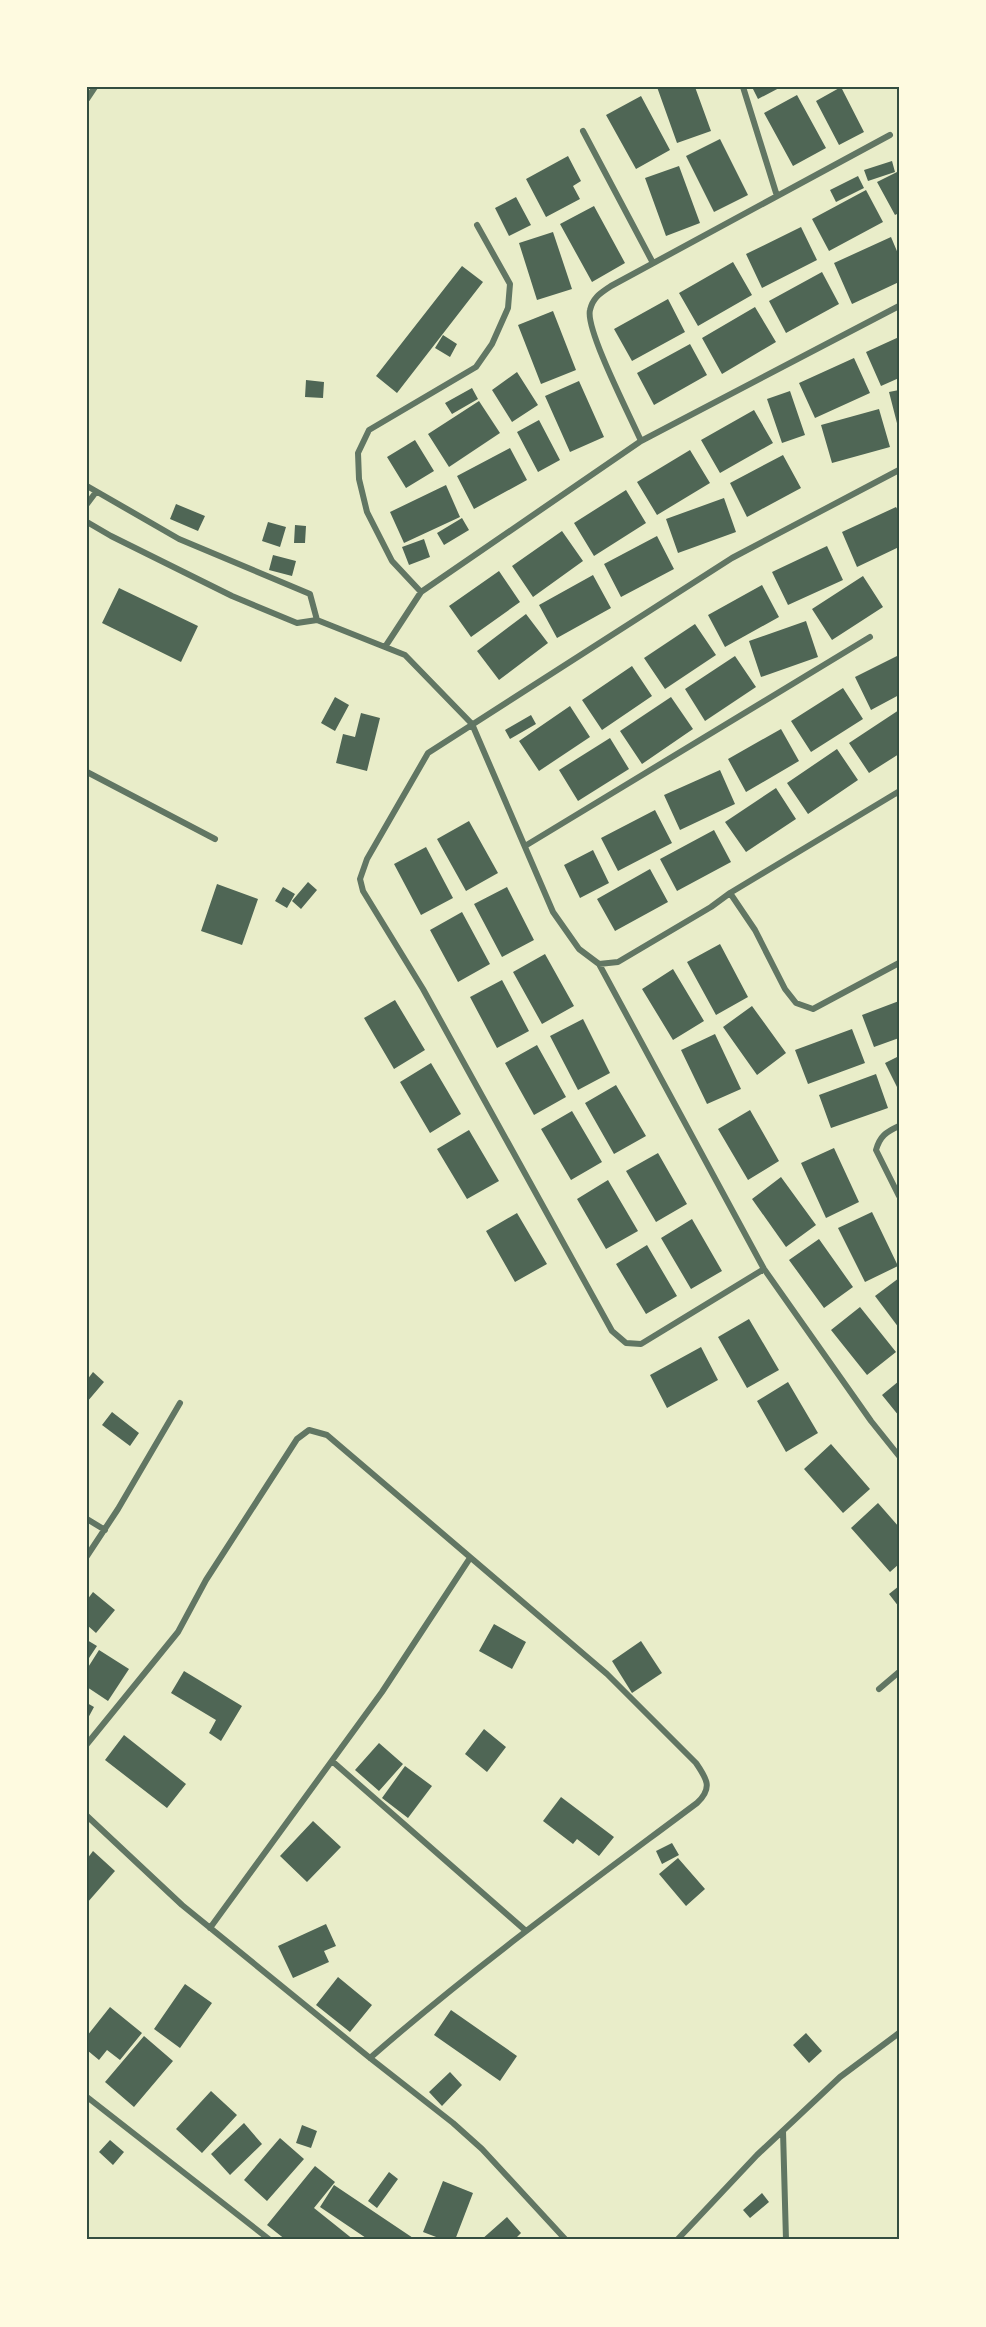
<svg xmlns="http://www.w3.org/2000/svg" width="986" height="2327" font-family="'Noto Sans',sans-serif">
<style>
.building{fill:#4f6655}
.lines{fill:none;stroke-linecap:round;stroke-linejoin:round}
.minor{stroke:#617663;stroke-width:6}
.neatline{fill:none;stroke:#344e41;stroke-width:2}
</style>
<rect width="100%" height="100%" fill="#e9edc9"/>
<path class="building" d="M657,87H695L711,131L677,143Z
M752,87H781L758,99Z
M841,87L864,132L839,145L816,101Z
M797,95L826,148L793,166L764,113Z
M641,96L670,150L636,169L606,115Z
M720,139L748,195L714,212L686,156Z
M568,156L581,181L573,186L580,199L546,217L526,179Z
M892,161L895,172L868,181L864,170Z
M679,166L700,223L666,236L645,178Z
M899,171V213L895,215L877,182Z
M858,176L864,188L836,202L830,190Z
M866,190L883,222L829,251L812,219Z
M516,197L531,225L509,236L495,208Z
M594,206L625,263L592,282L560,224Z
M801,227L817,260L762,288L746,254Z
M553,232L572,289L537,300L519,243Z
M891,237L899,256V282L852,304L834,263Z
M733,262L752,295L698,326L679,293Z
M462,266L483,282L397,393L376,376Z
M822,272L839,304L786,333L769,301Z
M668,299L685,332L632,361L614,329Z
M755,307L776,342L722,374L702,338Z
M553,311L576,370L541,384L518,325Z
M443,335L457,344L450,357L435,348Z
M899,337V378L881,386L866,352Z
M690,344L707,375L654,405L637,373Z
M854,358L870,393L815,418L799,383Z
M517,372L538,405L512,422L492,390Z
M306,380L324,382L323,398L305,397Z
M579,381L604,437L570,452L545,396Z
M472,388L478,399L452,414L445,403Z
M899,390V427H898L889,392Z
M790,391L805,435L782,443L767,399Z
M479,401L500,433L449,467L428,434Z
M879,409L890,447L832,463L821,425Z
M754,410L773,443L720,473L701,440Z
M539,420L560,460L538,472L517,432Z
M415,440L434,471L406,488L387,457Z
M510,448L527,480L474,509L457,476Z
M690,450L710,483L657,515L637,482Z
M783,455L801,488L747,517L730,483Z
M446,485L460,517L404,543L390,512Z
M626,490L646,523L594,556L574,523Z
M724,498L736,532L678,553L666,519Z
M176,504L205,516L198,531L170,519Z
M896,507L899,512V547L857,567L842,532Z
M462,518L469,530L444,545L437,533Z
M268,522L286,527L280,547L262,541Z
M295,525L306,526L305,543H294Z
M562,531L583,561L533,597L512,566Z
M657,536L674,569L621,597L604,564Z
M424,539L430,557L409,565L402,547Z
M827,546L843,580L788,605L772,572Z
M273,555L296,561L292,576L269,570Z
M499,571L520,602L471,637L449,606Z
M593,575L611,608L557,638L539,605Z
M863,576L883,607L832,640L812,609Z
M762,585L779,617L725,647L708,615Z
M119,588L198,626L181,662L102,623Z
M526,614L548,643L499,680L477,651Z
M806,621L818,657L761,677L749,641Z
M695,624L716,655L665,689L644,658Z
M899,655V695L871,710L855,677Z
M735,656L756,687L705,721L685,689Z
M632,666L652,696L602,730L582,700Z
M843,688L863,719L811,752L791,721Z
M335,697L349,705L335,731L321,723Z
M671,697L693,729L642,764L620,731Z
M570,706L590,737L539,771L519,741Z
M899,710V754L869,773L849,743Z
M361,713L380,718L367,771L336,763L343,734L355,737Z
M531,715L536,724L510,739L505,730Z
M781,729L799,761L746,792L728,759Z
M610,738L629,769L578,801L559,770Z
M837,749L858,780L808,814L787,783Z
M720,770L735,804L680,830L664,795Z
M776,788L796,819L746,852L725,822Z
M655,810L672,843L618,871L601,838Z
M469,821L498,873L466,891L437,839Z
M714,830L731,862L677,891L660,859Z
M426,847L453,898L421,915L394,864Z
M593,850L609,883L580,898L564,865Z
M650,869L668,902L615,931L597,899Z
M308,882L317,890L301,909L292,901Z
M217,884L258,899L242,945L201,931Z
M283,887L295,894L287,908L275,901Z
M507,887L534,940L502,957L474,904Z
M462,912L490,964L458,982L430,930Z
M720,944L748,997L716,1015L687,962Z
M545,954L574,1006L542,1024L513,972Z
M673,969L704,1021L673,1040L642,989Z
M502,980L529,1031L497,1048L470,997Z
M395,1000L425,1050L394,1069L364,1018Z
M899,1001V1038L874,1047L862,1015Z
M752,1006L786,1053L757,1075L723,1027Z
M583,1019L610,1073L578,1090L550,1036Z
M852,1029L865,1063L808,1084L795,1050Z
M715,1034L741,1089L707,1104L681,1050Z
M537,1045L566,1097L534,1115L505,1063Z
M899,1056V1091L885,1063Z
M431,1063L461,1114L430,1133L400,1082Z
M876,1074L888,1108L831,1128L819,1095Z
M616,1085L646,1136L614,1154L585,1103Z
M750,1110L779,1161L748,1180L718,1129Z
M572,1111L602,1162L571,1180L541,1129Z
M469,1130L499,1181L467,1199L437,1149Z
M834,1148L859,1202L826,1218L801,1163Z
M658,1153L687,1204L656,1222L626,1171Z
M781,1177L816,1225L786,1247L752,1199Z
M608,1180L638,1231L606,1249L577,1199Z
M872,1212L898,1266L865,1282L838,1228Z
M517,1213L547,1264L515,1282L486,1231Z
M692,1219L722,1271L691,1289L661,1238Z
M819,1239L853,1287L824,1308L789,1260Z
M647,1245L677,1296L646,1314L616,1264Z
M899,1278V1328L875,1296Z
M860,1307L896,1352L867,1375L831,1330Z
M749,1319L779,1370L747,1388L718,1337Z
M701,1347L718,1380L667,1408L650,1375Z
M93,1372L104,1382L87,1402V1380Z
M899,1381V1416L882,1395Z
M788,1382L818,1433L786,1452L757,1401Z
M112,1412L139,1433L130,1446L102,1425Z
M831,1444L870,1489L843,1513L804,1469Z
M878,1503L899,1527V1564L890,1572L851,1528Z
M899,1586V1607L889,1594Z
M93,1592L115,1610L96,1633L87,1625V1600Z
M494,1624L526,1642L512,1669L479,1651Z
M87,1640L97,1646L87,1661Z
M641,1641L662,1673L632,1693L612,1661Z
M99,1650L129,1669L108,1701L87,1687V1669Z
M184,1671L242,1706L221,1741L209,1733L216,1720L171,1693Z
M87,1703L94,1707L87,1720Z
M484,1729L506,1747L487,1772L465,1754Z
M124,1735L186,1784L167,1808L105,1760Z
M379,1743L403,1764L379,1791L355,1770Z
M405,1766L432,1786L408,1818L382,1798Z
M561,1797L614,1837L599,1856L577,1839L573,1844L543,1821Z
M313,1821L341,1847L307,1882L280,1856Z
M672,1843L679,1855L662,1864L656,1851Z
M93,1851L115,1871L87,1903V1859Z
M678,1858L705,1889L686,1906L659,1874Z
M326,1924L336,1946L324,1951L329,1962L293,1978L278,1946Z
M338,1977L372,2005L350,2032L316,2005Z
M185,1984L212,2003L180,2048L154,2029Z
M110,2007L142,2033L120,2060L107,2050L99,2060L87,2050V2036Z
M451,2010L517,2056L500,2081L434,2035Z
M806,2033L822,2051L809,2063L793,2045Z
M144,2036L173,2061L134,2107L105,2082Z
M450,2072L462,2085L442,2106L429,2092Z
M211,2091L237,2115L202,2153L176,2129Z
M244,2123L262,2144L230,2175L211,2154Z
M302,2125L317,2131L311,2148L296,2143Z
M280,2138L304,2159L267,2201L244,2180Z
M110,2140L124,2152L113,2165L99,2152Z
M315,2166L335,2182L314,2208L354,2240H286L267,2225Z
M389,2172L398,2179L377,2208L368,2201Z
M443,2181L473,2193L455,2240H444L423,2232Z
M334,2185L416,2240H369L320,2207Z
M762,2193L769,2202L750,2218L743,2210Z
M507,2217L521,2233L514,2240H481Z
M718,2237L740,2238V2240H718Z"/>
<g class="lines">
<path class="minor" d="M743,87L777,196
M87,99L95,87
M583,131L653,263
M641,441C631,418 585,329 590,310C593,297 601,293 611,286L890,135
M87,486L179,539L310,594L317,620
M87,504L96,492
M87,522L111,536L232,596L297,623L317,620L405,655L472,724L553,912L579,949L599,964L618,962L711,907L730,893L755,930L785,989L796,1003L813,1009L899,963
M421,592L392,561L367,512L359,479L358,453L369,430L476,367L492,344L508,308L510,284L477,225
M385,647L421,592L641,441L899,306
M87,772L215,839
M525,846L870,637
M730,893L898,792L899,794
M599,964L764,1269L871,1421L899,1456
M899,1126C886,1132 880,1136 876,1150L899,1196
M764,1269L641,1344L626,1343L612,1331L423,989L363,891L360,879L367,859L428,753L732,558L899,470
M87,1519L105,1530
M87,1556L118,1509L180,1403
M879,1689L899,1672
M87,1744L178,1632L206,1580L297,1439L309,1430L327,1435L607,1674L696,1763C707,1779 713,1788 697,1803C586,1886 474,1967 370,2058
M332,1761L526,1931
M87,1816L182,1905L370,2058L453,2123L482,2149L566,2240
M210,1928L382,1692L470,1558
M87,2097L270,2240
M783,2131L786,2240
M677,2240L757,2155L840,2077L899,2033"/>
</g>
<rect width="986" height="2327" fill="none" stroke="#fefae0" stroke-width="177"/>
<rect x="88" y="88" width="810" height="2150" class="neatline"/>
</svg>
